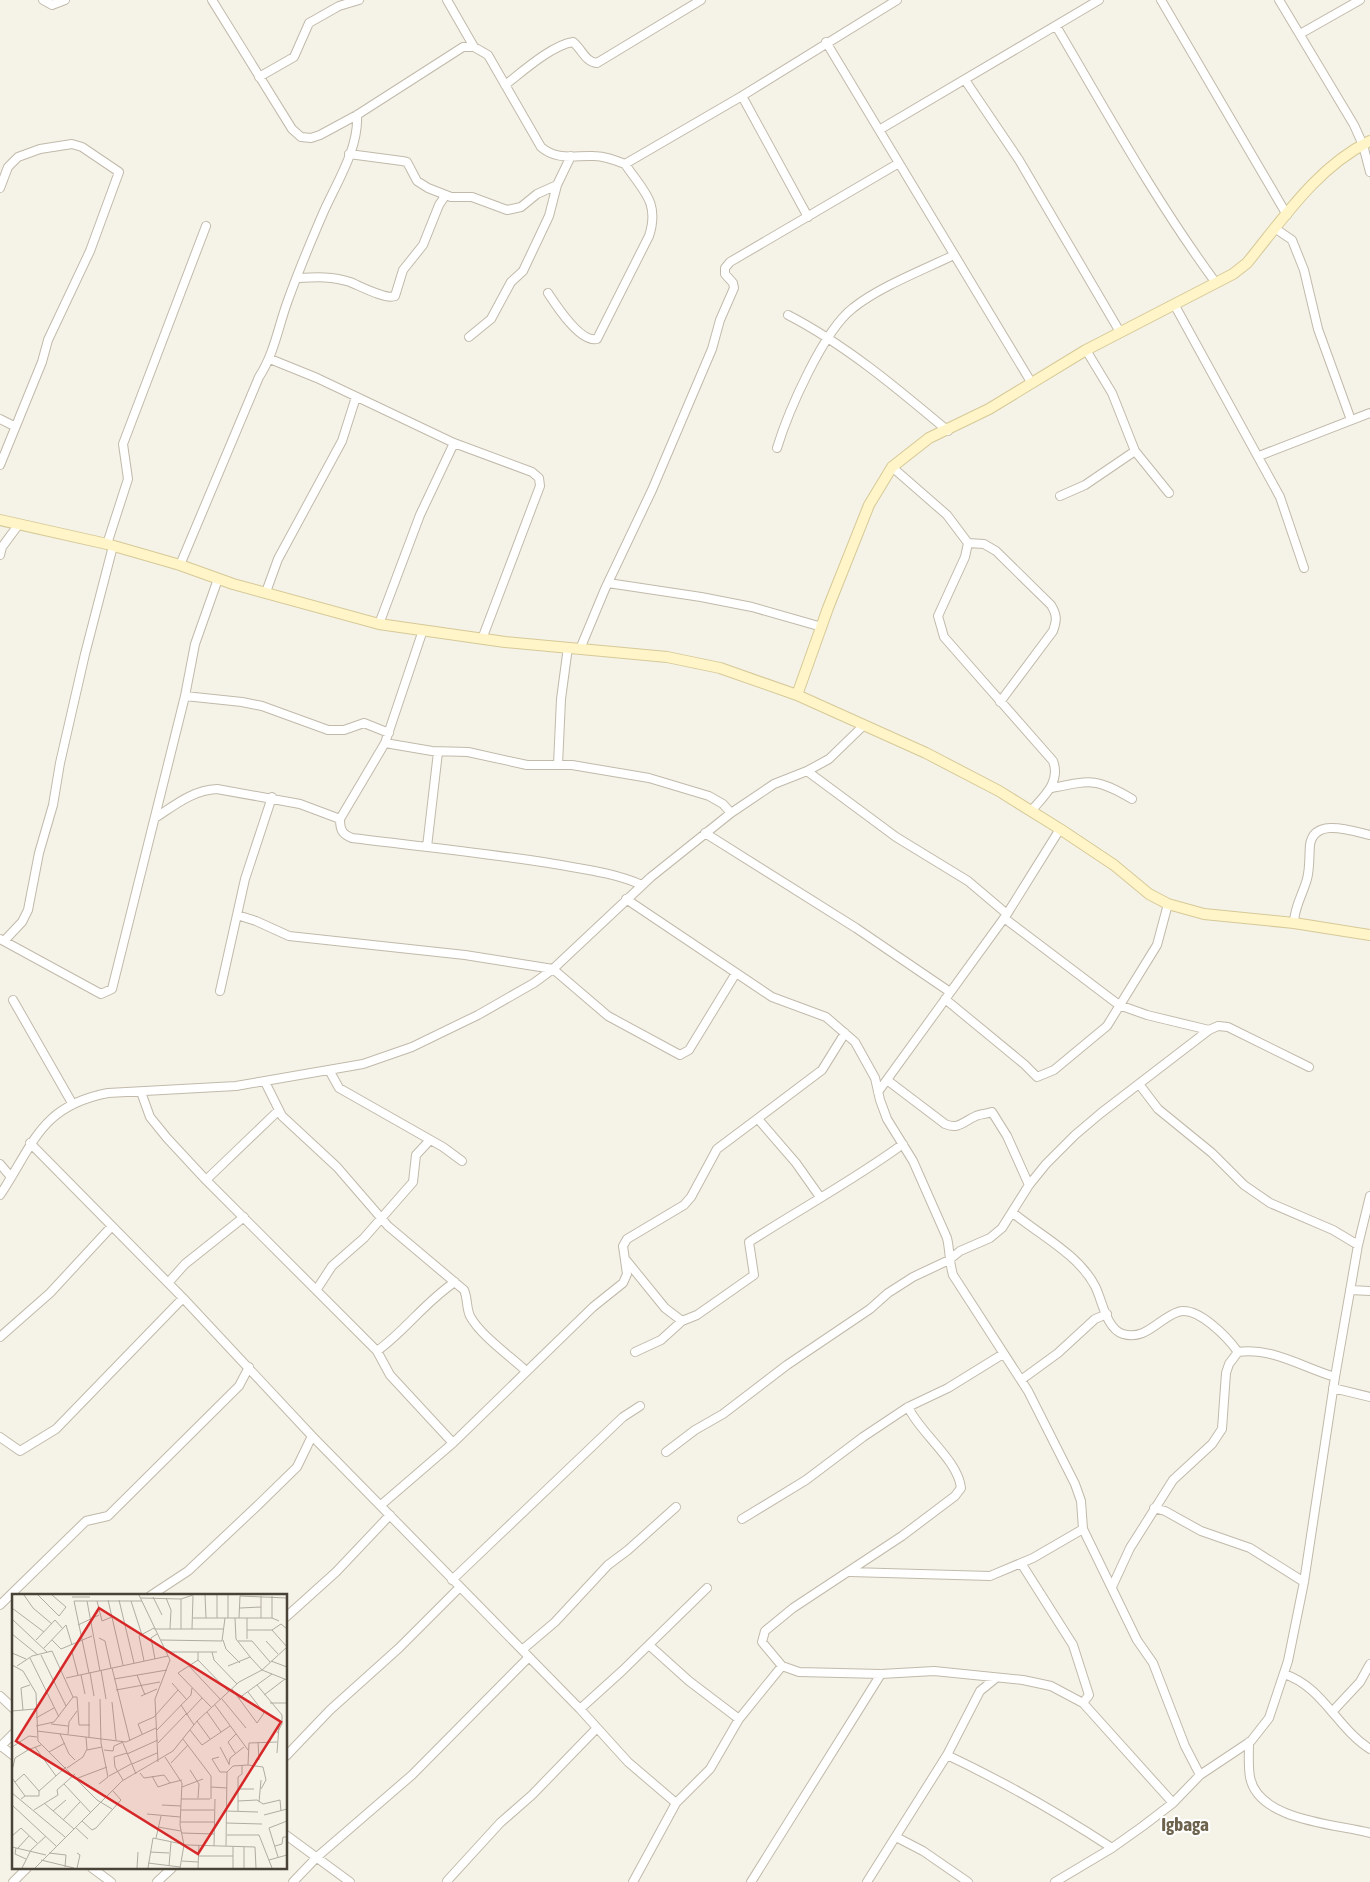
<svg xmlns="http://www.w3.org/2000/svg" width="1370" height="1882" font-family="'Asap Condensed',sans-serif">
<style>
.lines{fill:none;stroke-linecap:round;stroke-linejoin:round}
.street-casing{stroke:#c1baaa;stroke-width:10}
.secondary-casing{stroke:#d6c997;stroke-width:12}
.street{stroke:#fff;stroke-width:8}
.secondary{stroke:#fff5c8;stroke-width:10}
.labels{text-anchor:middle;stroke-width:4;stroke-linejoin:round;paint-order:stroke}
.quarter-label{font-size:19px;font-weight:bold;fill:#6c624d;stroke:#fff}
.inset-road{fill:none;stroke:#b0aca1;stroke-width:1}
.view{fill:#d62828;fill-opacity:0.15;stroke:#d62828;stroke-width:2.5}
.inset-edge{fill:none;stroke:#494337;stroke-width:2.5}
</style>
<rect width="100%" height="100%" fill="#f5f2e8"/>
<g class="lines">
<g class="street-casing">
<path id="street" d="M43,0L52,5L65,0
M212,0L292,129L301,137L311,138L320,135L357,115L463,47H474L488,55L541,147C557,161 575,155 594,156C605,156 615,160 625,164C643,191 660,202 649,236L597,339C580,343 556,305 548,293
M447,0L474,47
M1161,0L1287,215
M1279,0L1354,125L1363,145L1370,172
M1056,26C1108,114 1155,200 1216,283
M1300,34L1360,0
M826,42L1031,382
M259,77L294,57L309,23L339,6L359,0
M965,80L1019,160L1120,332
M505,85C522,72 552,45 573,42C582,49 585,62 597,63L701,0
M742,96L808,217
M879,130L1099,0
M349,154L402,161L407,162L417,181L428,188L451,197H472L507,210L521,207L537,194L557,185
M625,164L742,96L897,0
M0,188L8,167L18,157L40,149L72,144L82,147L119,172L90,251L48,340L42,362L0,465
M1276,229L1292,240L1304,270L1318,329L1351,420
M298,278C316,277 333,276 350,282C360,286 386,300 395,296L403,270L423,245L439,205L445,196
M1174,304L1280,497L1304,568
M788,315C846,345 898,389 948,431
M469,337L491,319L511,282L523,271L549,216L557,185L571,156
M1086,350L1112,393L1135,451L1169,493
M270,359L317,378L454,443L532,472L539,478L540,486L482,639
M0,419L14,426
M777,448C788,412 823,331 853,308C879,287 923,270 954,255
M1259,456L1370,413
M892,467L947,515L968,543L965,557L938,616L944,637L1053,761C1061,782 1044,796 1031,811
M1060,496L1085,485L1135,451
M968,543L984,544L996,551L1051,605C1057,615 1057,620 1053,631L1000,702
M107,544L128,479L123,444L206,226
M0,555L2,547L19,524
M180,565L259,377C274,354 278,328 287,303C298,272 311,241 324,211C337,182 359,148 357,115
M608,583L701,597L752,607L822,627
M266,592L278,559L342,441L356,397
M379,624L420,515L454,443
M423,630L385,743L340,819C340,830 342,834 352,838C418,846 484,853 549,863C581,869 613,872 642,885
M580,649L605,589L652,490L712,349L720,320L734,288L733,283L725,274V268L730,262L899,163
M185,696L242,702L262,706L328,730H344L364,723L389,733
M385,743L432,751L468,752L527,765H572L649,778L709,796L723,804L731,813
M558,765L561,699L568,647
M807,771L896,837L968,881L1007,914
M1052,788C1091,780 1097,778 1132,799
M155,818C175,805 193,790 217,789L300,804L340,819
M705,833L856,928L950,992
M427,847L438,752
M626,899L772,997L826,1017L855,1042L875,1078L880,1100L887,1119L913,1161L947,1238C950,1250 949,1262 953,1275L1028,1391L1075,1484L1081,1501L1083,1529L1137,1640L1153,1663L1185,1746L1200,1775
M237,915L256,921L289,936L465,955L553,969L608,1016L680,1055L689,1050L736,973
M1004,918L1119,1005L1147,1015L1209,1030
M1294,923C1294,907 1303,894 1307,879C1310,868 1309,856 1310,845C1314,817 1352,831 1370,835
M0,939L101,994L112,989L185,696L195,644L218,579
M4,941L22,922L28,910L39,853L53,805L60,763L85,654L113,546
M220,991L245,879L272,797
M945,999L1024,1064L1037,1077L1054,1070L1107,1026L1157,945L1168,904
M13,1000L72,1103
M329,1070L339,1088L443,1147L462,1161
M887,1080L945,1124C959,1130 964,1121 976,1116C980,1114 987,1114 992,1112L1007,1136L1029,1185
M265,1082L282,1116L337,1167L388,1226L464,1290C468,1299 466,1307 470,1316C480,1335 510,1356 526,1371
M1139,1084L1158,1109L1212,1153L1244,1185L1270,1203L1333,1230L1358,1245
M141,1092L150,1117L167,1138L206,1180L377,1351L390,1375L453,1443
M878,1092L1007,914L1060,829
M758,1119L796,1163L820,1197
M30,1143L183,1298L312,1436L580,1709L628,1762L676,1803
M0,1164L11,1177
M206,1180L279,1110
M0,1195C34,1144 40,1106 108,1093L236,1086L363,1064L412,1047L478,1015L534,983L553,969L651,877L731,813L774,784L807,771L829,759L863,726
M1013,1213C1040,1235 1079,1255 1095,1286C1102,1299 1106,1329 1123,1334C1146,1341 1159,1318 1178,1312C1197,1305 1228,1338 1238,1352
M626,1260L665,1308L682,1321
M168,1283L185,1264L244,1217
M317,1289L332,1266L364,1238L413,1182L416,1155L430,1140
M1350,1290L1370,1291
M0,1337L50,1293L112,1226
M377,1351C405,1331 426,1301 455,1282
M635,1352L661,1340L682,1321L697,1315L754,1275L749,1242C800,1209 854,1180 903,1144
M1021,1380L1058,1353L1095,1319L1107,1314
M1333,1388L1370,1397
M908,1407C920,1433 958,1460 961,1488L955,1496L902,1536L793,1608L765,1631L762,1642L782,1666L799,1672L881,1674L934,1671L1023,1680L1051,1686L1083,1703L1173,1803
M0,1437L20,1451L56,1429L183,1298
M666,1452L695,1430L723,1414L787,1365L870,1309L888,1293L913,1277L949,1260L960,1251L990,1238L1002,1228L1029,1185L1046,1164L1075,1135L1101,1113L1209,1030L1218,1026L1228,1027L1309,1067
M381,1505L453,1443L593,1307L623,1283L627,1274L623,1246L627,1239L684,1205L691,1197L717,1149L822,1070L845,1033
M1154,1508L1165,1511L1201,1531L1250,1548L1304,1582
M742,1519L806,1480L863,1437L908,1407L948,1388L1003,1354
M1021,1563L1073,1645L1089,1695L1083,1703
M850,1572L990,1576L1033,1558L1083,1529
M452,1580L623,1417L640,1406
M1112,1587L1130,1548L1173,1480L1212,1444L1222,1429L1226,1373L1229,1364L1238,1352C1272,1347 1304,1368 1335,1377
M150,1596L188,1571L256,1507L297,1467L312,1436
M0,1605L86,1521L108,1516L239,1386L249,1367
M286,1617L336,1572L390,1515
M649,1645L689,1681L739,1719
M522,1650L555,1622L608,1565L628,1550L676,1507
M1284,1674C1322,1686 1337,1728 1370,1749
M0,1696L14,1709
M580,1709L622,1671L707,1588
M1332,1712L1360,1682L1370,1664
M1249,1742C1249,1754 1248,1766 1250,1777C1258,1821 1337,1824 1370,1833
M1,1746L14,1756
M0,1747L14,1733
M947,1755C1004,1782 1060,1814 1112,1848
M286,1756L330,1710L399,1648L460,1587
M286,1835L350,1882
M896,1837L923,1851L968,1882
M92,1868L111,1882
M447,1881L500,1823L532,1795L596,1729
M13,1882L27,1868
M157,1882L172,1868
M293,1882L317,1857L412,1775L529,1657
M633,1882L676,1803L710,1769L739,1719L782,1666
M751,1882L881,1674
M867,1882L947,1755L980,1691L996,1678
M1055,1882L1112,1848L1143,1826L1173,1803L1200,1775L1251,1741L1269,1718L1288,1661L1304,1582L1335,1377L1358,1245L1370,1196"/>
</g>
<g class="secondary-casing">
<path id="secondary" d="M0,520L107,544L180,565L233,584L379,624L505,642L667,657L720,668L797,695L926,753L999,791L1060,829L1114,865L1149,894L1168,904L1204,914L1294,923L1370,935
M797,695L828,608L869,505L892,467L929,438L989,409L1086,350L1233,274L1247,263C1283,219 1317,167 1370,141"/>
</g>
<use href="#street" class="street"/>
<use href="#secondary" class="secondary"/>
</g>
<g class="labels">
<g class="quarter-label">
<text x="1185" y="1831">Igbaga</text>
</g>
</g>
<g transform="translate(12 1594)">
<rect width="275" height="275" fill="#f5f2e8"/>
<path class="inset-road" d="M12,1L21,14L40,30M26,1L47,22L54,13L40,1M127,1L158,66L143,105L146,168M193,1L194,24M205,1V24M216,1V24M228,2L275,4M249,2V24M60,3H78M141,3L150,21M129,4L169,5L181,1M154,4L159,16L158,35M96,6L111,71M107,6L122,69M75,7L88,77M85,7L90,27L100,23M119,7L130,41M0,14L32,38M228,14L249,13M181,24H260L267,27M223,24L224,45L239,64L250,76L275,86M227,24L228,2M260,24V2M0,25L35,58M54,31L60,51M66,31L87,21M142,35H212M169,35V5M180,35L181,2M235,36H260L269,30L275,35M0,40L26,61M87,44L93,47L99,74M235,45V24M24,46L43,26L51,35M40,46L49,55L80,42M149,46L210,47L213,24M211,46L214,55L228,69M226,47H240L258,68M254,47L266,60M32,54L54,31M60,58L66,81M154,58H205M186,58V66L166,79L200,114M200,58L202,66L225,90M0,59L14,65M29,61L54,112M18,64L47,123M143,65L139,44L145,40M186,66L217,98M132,67L127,42L142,34M259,67L275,73M0,71L11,77L24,99L26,147L85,206L100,215M5,72L20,62L40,57L61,103H65L67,131H78M177,72L209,106M216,72L238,63M100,74L118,147M89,76L94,105M77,79L62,7H130M78,79L82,102M69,81L73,100M125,81L133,101M54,84L156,62M102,85L155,76M160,89L175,106M245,91L270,121V130L265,139M220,95L245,129L252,119L236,98M104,96L148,88M252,101L273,85M129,102L145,95M227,104L260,80M210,105L234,134M77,108V143M100,108L104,146M258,109H275M169,111L182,131M203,111L236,156M11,116L9,94L18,91M0,117L23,115M195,118L209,138M174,121L190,104M24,124L42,114M185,127L198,145M39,130L56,132M24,132L42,128L61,103M145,136L179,101L180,94M178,136L190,151L218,132M25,137L114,148L144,134M48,140L57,160L63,166M56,140L57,128L65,117M130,140L126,130L142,123L166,96M171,145L199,182V205M110,147L124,180M246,148L247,166M146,149L174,120M8,150L16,156L29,151M0,153L17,142L25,143M23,153L44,182M208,153L217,170M75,156L90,153M92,156L101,157L102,152L111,148M37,158L53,149M223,159L216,148L224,140M265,159L267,132M115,160L146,146M153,163L170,189L168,231L172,251L168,274M207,163L200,165L208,178H215M159,169L176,151M120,170L145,159M217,171L218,164L232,153M236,171L251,173L254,186L249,195M1,173L3,164L16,156M55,174L71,163L75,155L74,143M178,176L187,190L186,204M128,179L132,184L152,181L158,189L170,186M97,182L119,170M140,182L146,193L158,189M0,184L13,202M66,184L95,173M111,186L103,173L102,163L115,159M3,188L12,180L27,197M52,190L79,219M87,190L96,183L89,149L88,105M170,193L191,185M199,193L215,194M226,195H242M0,199L53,243M9,205L13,202H27V197L54,173M169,205H198M226,207L245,206L251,210L268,206L269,217M247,208L249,186M32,209L62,235M0,211L44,252M150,211L169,212M22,216L46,201L45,196L63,180M169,216H202M41,217L54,206M214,217L246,218M226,217V183L230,180V172M135,220L168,223M252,221L275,215M51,226L68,208M70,227L80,236L84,234L109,206L101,197M168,228H202M214,229L250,230M63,233L76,245M146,233L169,237M170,239L202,240M215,241H247L260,274M0,242L9,234L25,249M144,244L149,222M202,252L203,205M214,252L215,178L221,172L236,171L237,149L265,148M263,252L270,250L271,243H275M0,253L34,261M4,254L3,260L14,265M6,254L17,242M138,258L157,259M37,259L54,261L53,273M186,262H221M266,263L257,234L275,227M29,266L62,274M257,266L275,261M170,267L186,268M136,269L168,273M157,272L159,248M10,274L19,256L34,242M23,274L110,187L161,157L185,127L227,88L250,76L275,53L260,36M65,274L68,261L65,259M125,274L126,258M136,274L141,244L175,251L243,253L244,274M186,274L187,251M221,274V252M232,274V253"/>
<path class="view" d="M87,14L269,128L186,260L4,147Z"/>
<rect width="275" height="275" class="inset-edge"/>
</g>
</svg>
